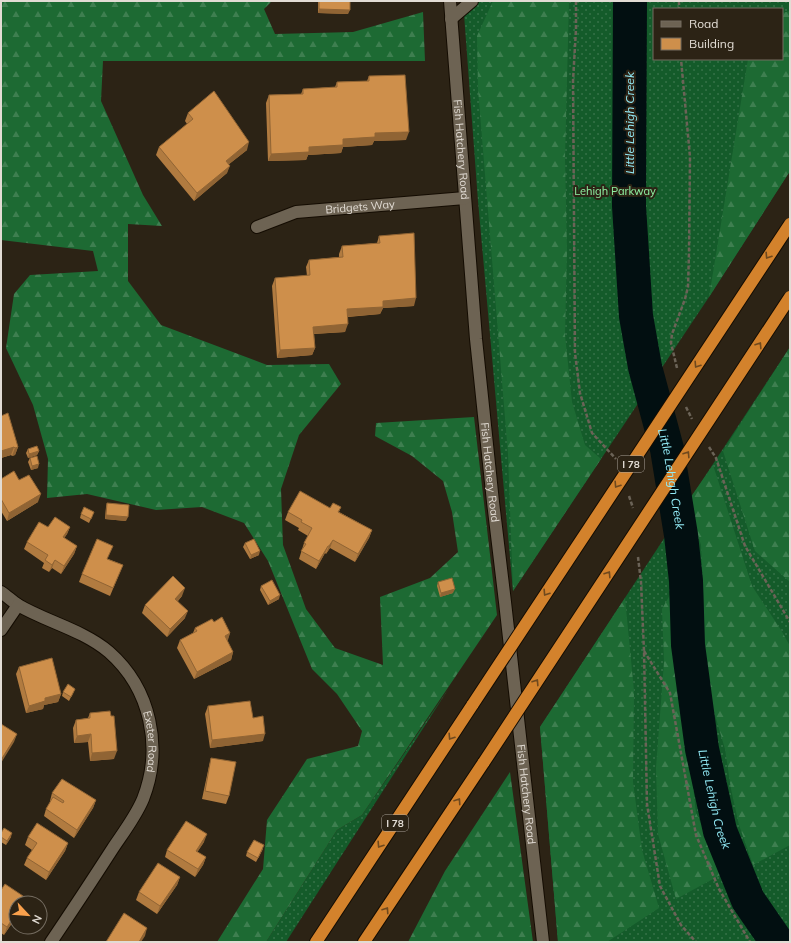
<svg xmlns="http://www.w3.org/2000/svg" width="791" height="943" font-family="Mulish,sans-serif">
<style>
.grass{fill:url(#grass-dots);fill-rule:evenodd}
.forest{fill:url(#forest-firs)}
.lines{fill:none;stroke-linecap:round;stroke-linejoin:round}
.river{stroke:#020f11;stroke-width:34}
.minor-casing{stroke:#140c02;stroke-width:14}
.highway-casing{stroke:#140c02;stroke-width:14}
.path{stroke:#6b6357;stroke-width:2.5;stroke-dasharray:4 2;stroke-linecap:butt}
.minor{stroke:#6d6353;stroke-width:12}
.highway{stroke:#d3822c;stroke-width:12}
.highway-bridge-casing{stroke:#140c02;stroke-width:14;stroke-linecap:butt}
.highway-bridge{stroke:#d3822c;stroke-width:12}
.wall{fill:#b17b40}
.shaded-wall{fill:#906434}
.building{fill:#ce8f4b;stroke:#906434}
.oneway{stroke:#6f491e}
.labels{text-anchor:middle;stroke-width:4;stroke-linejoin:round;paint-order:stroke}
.shield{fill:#2c2315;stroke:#aba49b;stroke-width:1}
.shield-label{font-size:10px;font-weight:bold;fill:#e2dcd4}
.street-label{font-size:11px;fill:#e2dcd4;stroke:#2c2315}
.park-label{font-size:11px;fill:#8ff2a3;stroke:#2c2315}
.water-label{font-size:12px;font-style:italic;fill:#92eaf6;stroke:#2c2315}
</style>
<defs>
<pattern id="grass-dots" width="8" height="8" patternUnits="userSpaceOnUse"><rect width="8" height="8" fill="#145b2a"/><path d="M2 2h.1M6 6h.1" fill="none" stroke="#367248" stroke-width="1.8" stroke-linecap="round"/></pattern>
<pattern id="forest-firs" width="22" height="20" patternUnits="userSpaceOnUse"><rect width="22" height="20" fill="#1d6a33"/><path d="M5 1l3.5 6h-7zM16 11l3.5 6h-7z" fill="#3e7f50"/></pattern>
</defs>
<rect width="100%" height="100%" fill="#2c2315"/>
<path class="grass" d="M463,1H790V171L709,297L513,591L478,201ZM654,9H782V59H654Z
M790,347V942H558L540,727Z
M449,688L286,942H266L337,830L362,815Z"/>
<path class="forest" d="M1,1H272L264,9L275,34L353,32L423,12L425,61H103L101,101L143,195L162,226L128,224V281L161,325L267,365L329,364L341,384L299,435L281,489L283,545L306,609L335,648L383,665L380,597L430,578L458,552L452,512L443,481L412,456L375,436L376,423L474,417L497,615L362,815L337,830L266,942H217L263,869L267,820L307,759L358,746L362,731L337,694L312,669L268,561L244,523L202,507L156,510L87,494L47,498L48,459L33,405L6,348L14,294L30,275L98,271L93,251L1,240Z
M493,1H569L565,158L567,251L565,335L572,402L585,445L601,459L513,591L508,454L478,89L477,36Z
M790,11V171L709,297L748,59H782V13Z
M790,347V582L755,551L723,451Z
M713,465L752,586L781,630L790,646V845L753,865L739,825L731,789L725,749L710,698L703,645L704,608L701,545L688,501Z
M671,593L696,813L724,873L676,899L658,834L656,768L664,662L662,609Z
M625,598L634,691L633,782L642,850L659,908L607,942H558L540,727Z
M510,772L533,942H408L445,871Z"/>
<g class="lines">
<path class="river" id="s1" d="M630,1L629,206L636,316L645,367L667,449L681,535L686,581L688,645L702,749L720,831L748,900L777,942"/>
<g class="minor-casing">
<g id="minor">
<path id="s2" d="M450,1L476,339L493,502L505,602L543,942"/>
<path d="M451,19L472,1"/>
<path id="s3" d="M257,227L296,212L465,198"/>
<path id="s4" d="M1,592C7,596 12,601 18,605C47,622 83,630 109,652C151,689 163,748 143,799C136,816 123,833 113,848C93,879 72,911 51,942"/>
<path d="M1,630L18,605"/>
</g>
</g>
<g class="highway-casing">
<path id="highway" d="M316,942L473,704
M364,942L484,762"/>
</g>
<path class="path" d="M576,1V29L573,81L575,353L580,393L592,433L616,459
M679,1V9
M677,368L671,343L672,334L685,299L688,287L689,252L690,157L681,59
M686,407L692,419
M709,447L716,458L745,546L790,622
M629,496L633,508
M638,557L641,582L644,651L647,804L660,886L681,925L696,942
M644,651L670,693L696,835L719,889L750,942"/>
<use href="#minor" class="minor"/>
<use href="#highway" class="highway"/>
<g class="highway-bridge-casing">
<path id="highway-bridge" d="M473,704L790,224
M484,762L790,297"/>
</g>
<use href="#highway-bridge" class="highway-bridge"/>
</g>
<path class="wall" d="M318,1H350L348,14L318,13Z
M369,76L406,140L374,141L372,145L343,147L341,153L308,155L306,160L268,161L266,103L269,95L301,94L303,89L335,87L337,82L367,81Z
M188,113L247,150L229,164L227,173L194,201L156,155L159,147L187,124L185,121Z
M379,236L414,306L383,308L380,314L348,317L345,332L314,334L315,348L312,355L277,358L272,286L275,278L307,276L306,267L309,260L339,257V254L342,246L377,243Z
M1,416L18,447L15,455L12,456L11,455L1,458Z
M28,449L39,451L37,455L28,458L26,453Z
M30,458L38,468L31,470L28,462Z
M1,479L19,480L38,502L7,521L1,511Z
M107,503L126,521L105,519L106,507Z
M341,507L339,512L372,530L369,538L355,562L330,548L326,554L325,553L316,569L299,559L304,543L308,536L298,530L299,528L285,520L288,512Z
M94,512L89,523L80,518L81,514Z
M48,527H70L67,534L64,538L77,546L74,554L61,574L52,568L49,572L42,568L44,563L24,549L27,542Z
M245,543L259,555L250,559L243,547Z
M108,559L123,565L110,596L79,582L82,574Z
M438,582L453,593L440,597L437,586Z
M261,586L279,599L268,605L260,590Z
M182,596L178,601L185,618L167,637L142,613L145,605Z
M214,622L230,633L227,641L233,652L231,660L194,679L177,648L180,640L193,633L195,628Z
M19,667L61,694L58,702L44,705L43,709L26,713L16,674Z
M75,689L69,701L62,696L63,692Z
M208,706L263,741L210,748L205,714Z
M90,713L114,759L90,761L88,742L74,743L73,728L76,720L88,718Z
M211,758L229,796L226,804L202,799L209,766Z
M52,793L96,800L93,808L74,838L44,816L46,809L51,802L50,801Z
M1,833L11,837L6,845L1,842Z
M28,837L68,843L65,851L46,880L24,865L27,858L32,850L25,845Z
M204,842L197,852L206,857L203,865L195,877L165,857L167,850Z
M263,849L256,862L246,856L247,852Z
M180,877L177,885L157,914L136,900L139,892Z
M1,890L16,903V917L4,935L1,933Z"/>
<path class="shaded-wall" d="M319,9L350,10L348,14L318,13Z
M409,132L406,140L374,141L372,145L343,147L341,153L308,155L306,160L268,161L271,154L309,147L343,139L375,133Z
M249,142L247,150L223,169L226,161Z
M230,166L227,173L194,201L197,193Z
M416,298L414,306L383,308L380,314L344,317L347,309L383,301Z
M348,324L345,332L310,334L313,327Z
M315,348L312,355L277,358L280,350Z
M14,447L11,455L1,458V451Z
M18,447L15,455L12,456L15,448Z
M39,451L37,455L28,458L29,454Z
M39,464L38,468L31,470L32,466Z
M41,494L38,502L7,521L9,513Z
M106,515L128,517L126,521L105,519Z
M70,527L67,534L60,545L63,537Z
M372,530L369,538L355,562L358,554Z
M333,540L330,548L326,554L329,546Z
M77,546L74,554L61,574L64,566Z
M328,546L325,553L316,569L319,561Z
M260,551L259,555L250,559L251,555Z
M55,560L52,568L49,572L52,565Z
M185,588L182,596L172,607L175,599Z
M455,589L453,593L440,597L441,593Z
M280,595L279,599L268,605L270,601Z
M188,611L185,618L167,637L170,629Z
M230,633L228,640L222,644L225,636Z
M233,652L231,660L194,679L197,672Z
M61,694L58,702L44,705L43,709L26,713L29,706L45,698Z
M17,734L14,742L1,763V760Z
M91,734L88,742L74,743L77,736Z
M265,734L263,741L210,748L212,740Z
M117,751L114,759L90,761L92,753Z
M96,800L93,808L74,838L77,830Z
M12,833L11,837L6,845L7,841Z
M207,834L204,842L193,859L196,851Z
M68,843L65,851L46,880L49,872Z
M206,857L203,865L195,877L198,869Z
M180,877L177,885L157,914L160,906Z
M16,913V917L4,935L7,927Z
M147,928L145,936L141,942H139Z"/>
<path class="building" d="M319,1H350V10L319,9Z
M405,75L409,132L375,133V137L343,139V145L309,147V152L271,154L269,95L303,94V89L337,87V82L369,81V76Z
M214,91L249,142L226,161L230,166L197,193L159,147L193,119L188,113Z
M414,233L416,298L383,301V307L347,309L348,324L313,327L315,348L280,350L275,278L310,275L309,260L343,257L342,246L380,243L379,236Z
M8,413L18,447L15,448L14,447L1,451V416Z
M37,446L39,451L29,454L28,449Z
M37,456L39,464L32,466L30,458Z
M14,471L19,480L29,475L41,494L9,513L1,499V479Z
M300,491L330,508L333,503L341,507L338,512L372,530L358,554L333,540L329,546H328L319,561L301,551L306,544L304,543L312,528L301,522L302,520L288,512Z
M107,503L129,505L128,517L106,515Z
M84,507L94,512L91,519L81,514Z
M55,517L70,527L63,537L77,546L64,566L55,560L52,565L45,560L48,555L27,542L39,522L48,527Z
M97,539L113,546L107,559L123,565L113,588L82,574Z
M254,539L260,551L251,555L245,543Z
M173,576L185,588L175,599L188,611L170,629L145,605Z
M452,578L455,589L441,593L438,582Z
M272,580L280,595L270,601L261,586Z
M222,617L230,633L225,636L233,652L197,672L180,640L197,631L195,628L212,619L214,622Z
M52,658L61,694L45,698V701L29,706L19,667Z
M68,684L75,689L71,697L63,692Z
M250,701L253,718L263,716L265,734L212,740L208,706Z
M110,711L111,716H114L117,751L92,753L91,734L77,736L76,720L90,718V713Z
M1,724L17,734L1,760Z
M211,758L236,762L229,796L205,791Z
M62,779L96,800L77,830L46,809L53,797L63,803L64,801L52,793Z
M186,821L207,834L196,851L206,857L198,869L167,850Z
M37,823L68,843L49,872L27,858L37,843L28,837Z
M4,828L12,833L7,841L1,837V833Z
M254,840L264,845L258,858L247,852Z
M158,863L180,877L160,906L139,892Z
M5,884L26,898L23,903H16V913L7,927L1,923V890Z
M124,913L147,928L139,942H106Z"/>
<defs><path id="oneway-chevron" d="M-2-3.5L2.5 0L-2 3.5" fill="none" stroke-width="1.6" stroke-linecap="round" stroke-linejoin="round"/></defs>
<g class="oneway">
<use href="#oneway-chevron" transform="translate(768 256) rotate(123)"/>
<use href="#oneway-chevron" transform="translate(759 345) rotate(-57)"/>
<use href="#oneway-chevron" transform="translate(697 365) rotate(123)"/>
<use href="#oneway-chevron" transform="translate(687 454) rotate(-57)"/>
<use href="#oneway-chevron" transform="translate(617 485) rotate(123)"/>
<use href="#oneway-chevron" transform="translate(608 574) rotate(-57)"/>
<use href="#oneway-chevron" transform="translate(546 593) rotate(123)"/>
<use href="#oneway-chevron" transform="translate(536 682) rotate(-57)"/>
<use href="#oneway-chevron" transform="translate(451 737) rotate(123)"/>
<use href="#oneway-chevron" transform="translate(458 801) rotate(-56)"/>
<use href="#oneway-chevron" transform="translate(380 845) rotate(123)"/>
<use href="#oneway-chevron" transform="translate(386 910) rotate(-56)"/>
</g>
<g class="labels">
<g class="shield">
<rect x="618" y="456" width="26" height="16" rx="3"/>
<rect x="382" y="815" width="26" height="16" rx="3"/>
</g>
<g class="shield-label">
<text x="631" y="468">I 78</text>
<text x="395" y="827">I 78</text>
</g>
<g class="street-label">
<text dy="4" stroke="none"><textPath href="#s2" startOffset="149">Fish Hatchery Road</textPath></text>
<text dy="4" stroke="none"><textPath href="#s3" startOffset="106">Bridgets Way</textPath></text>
<text dy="4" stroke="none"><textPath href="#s2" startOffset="473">Fish Hatchery Road</textPath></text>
<text dy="4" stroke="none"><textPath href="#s4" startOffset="226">Exeter Road</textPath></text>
<text dy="4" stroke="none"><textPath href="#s2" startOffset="797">Fish Hatchery Road</textPath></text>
</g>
<g class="park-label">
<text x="615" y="195">Lehigh Parkway</text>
</g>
<g class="water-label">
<text transform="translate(630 123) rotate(-90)" y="4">Little Lehigh Creek</text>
<text dy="4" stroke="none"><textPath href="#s1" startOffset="482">Little Lehigh Creek</textPath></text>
<text dy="4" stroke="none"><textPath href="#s1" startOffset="806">Little Lehigh Creek</textPath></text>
</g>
</g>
<rect width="791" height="943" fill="none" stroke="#e2dcd4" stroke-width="4"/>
<rect x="653" y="8" width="130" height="52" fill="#2c2315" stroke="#756d61"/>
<rect x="661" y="21" width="20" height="6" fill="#6d6353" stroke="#756d61"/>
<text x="689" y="28" font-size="12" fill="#e2dcd4">Road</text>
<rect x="661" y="38" width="20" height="12" fill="#ce8f4b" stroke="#756d61"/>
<text x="689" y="48" font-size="12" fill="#e2dcd4">Building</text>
<g transform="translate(28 915) rotate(116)"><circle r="19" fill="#2c2315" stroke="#756d61"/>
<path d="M0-3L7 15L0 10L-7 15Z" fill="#f9a04c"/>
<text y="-6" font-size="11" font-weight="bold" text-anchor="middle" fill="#e2dcd4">N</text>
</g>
</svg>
